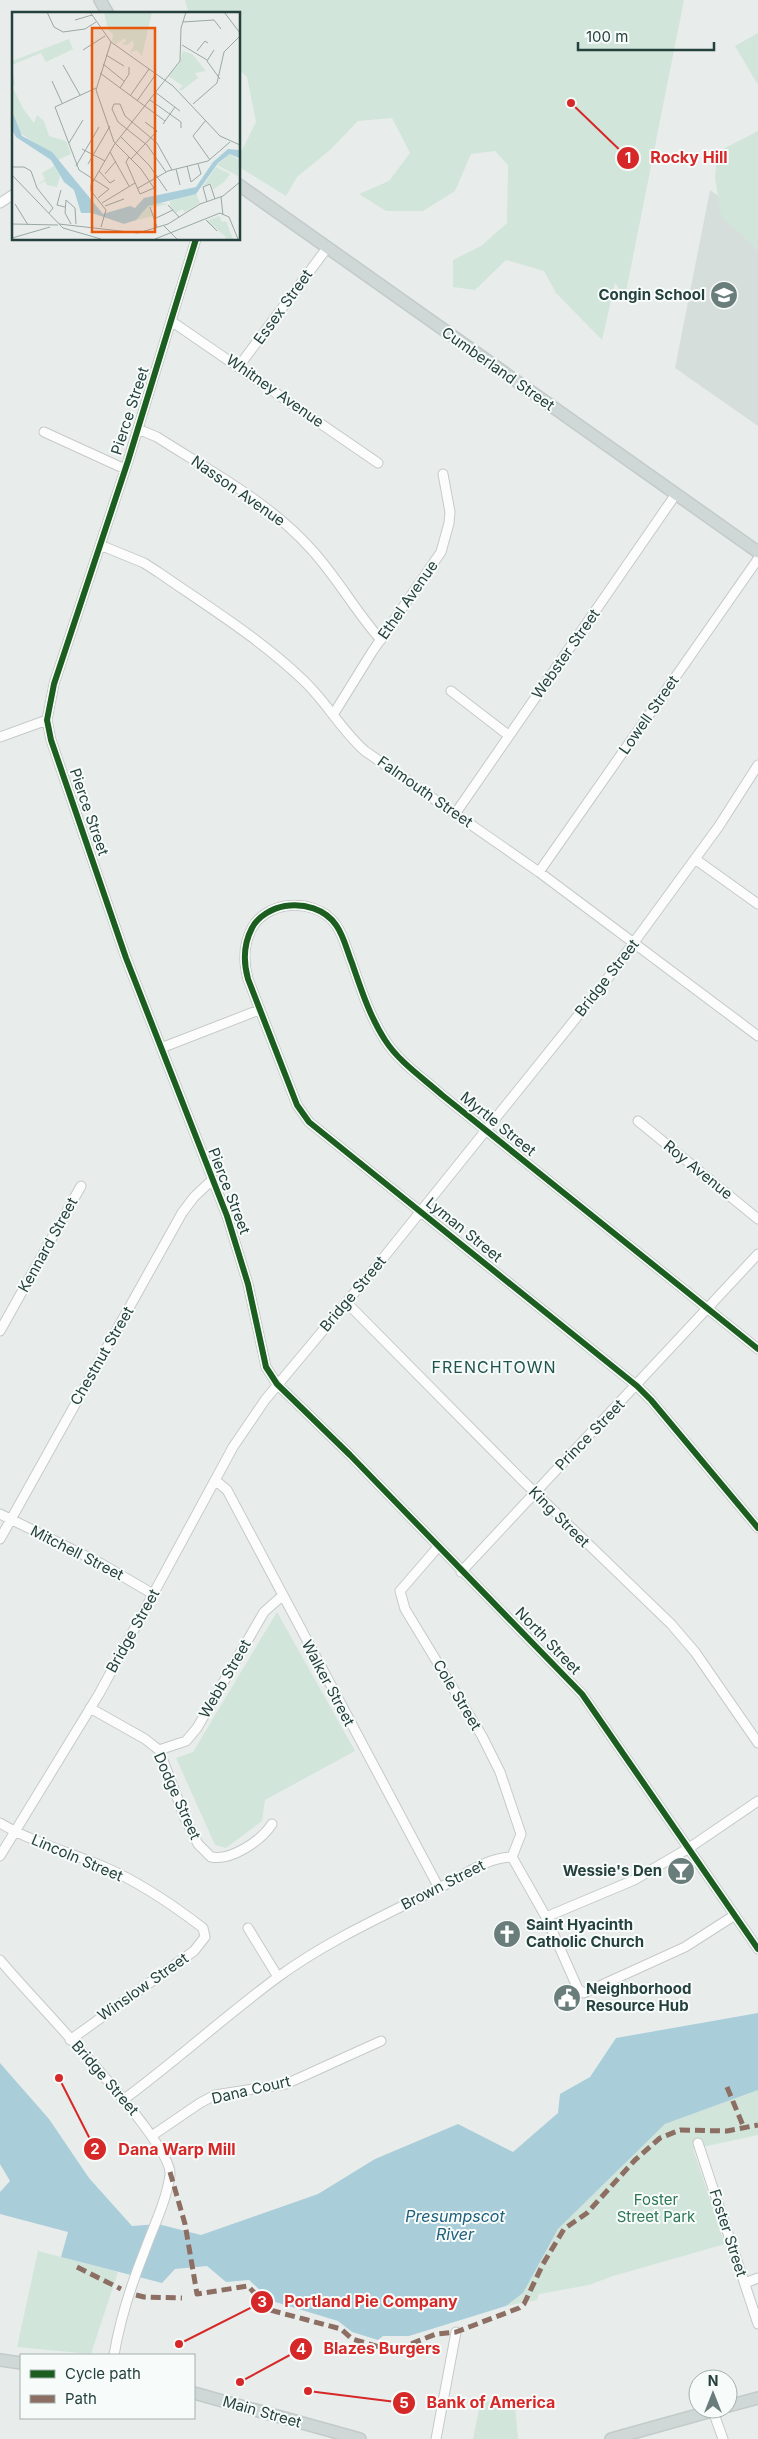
<svg xmlns="http://www.w3.org/2000/svg" width="758" height="2439" font-family="Inter,sans-serif">
<style>
.built{fill:#d6dedb}
.green{fill:#d1e5da}
.water{fill:#aacdda}
.lines{fill:none;stroke-linecap:round;stroke-linejoin:round}
.minor-casing{stroke:#c5cac8;stroke-width:11}
.major-casing{stroke:#c3cbca;stroke-width:14}
.minor{stroke:#fcfcfc;stroke-width:9}
.major{stroke:#cfd8d6;stroke-width:11}
.quiet{stroke:#8d6e63;stroke-width:5;stroke-dasharray:10 5;stroke-linecap:butt}
.cycleway-casing{stroke:#f7fbf9;stroke-width:9}
.cycleway{stroke:#1b5e20;stroke-width:6}
.labels{text-anchor:middle;stroke-width:4;stroke-linejoin:round;paint-order:stroke}
.poi-label{font-size:15px;font-weight:bold;fill:#24413d;stroke:#f7fbf9;text-anchor:end}
.street-label{font-size:15px;fill:#24413d;stroke:#f7fbf9}
.park-label{font-size:15px;fill:#2e7855;stroke:#f7fbf9}
.neighbourhood-label{font-size:16px;letter-spacing:1px;fill:#20544e;stroke:#f7fbf9}
.water-label{font-size:16px;font-style:italic;fill:#1e607e;stroke:#f7fbf9}
.inset-road{fill:none;stroke:#9aa8a5;stroke-width:1}
.view{fill:#e8590c;fill-opacity:0.15;stroke:#e8590c;stroke-width:2.5}
.inset-edge{fill:none;stroke:#24413d;stroke-width:2.5}
.leader{fill:none;stroke:#d62828;stroke-width:2}
.callout-dot{fill:#d62828;stroke:#f7fbf9;stroke-width:2}
.mark-label{font-size:15px;text-anchor:middle;font-weight:bold;fill:#fff}
.callout-label{font-size:16px;text-anchor:middle;font-weight:bold;fill:#d62828;stroke:#f7fbf9;stroke-width:4;stroke-linejoin:round;paint-order:stroke}
</style>
<rect width="100%" height="100%" fill="#e8edeb"/>
<path class="built" d="M710,190L758,223V426L675,368Z"/>
<path class="green" d="M185,0H684L625,297L615,283L602,340L556,293L544,271L506,260L475,290L453,287V260L481,246L507,223L508,165L495,151L471,154L455,191L423,211H386L359,194L389,181L410,153L392,118L358,121L330,150L297,177L286,196L239,167V156L256,122L247,77L239,70V14H189Z
M758,33V85L735,46Z
M758,131V251L721,216L715,178L717,152Z
M277,1612L355,1751L265,1800L262,1821L226,1848L215,1845L176,1758L193,1752Z
M758,2090V2135L693,2149L725,2244L613,2276L589,2285L539,2294L537,2300L506,2306L523,2293L558,2229L665,2124Z
M38,2251L118,2272L91,2354L17,2347Z
M481,2400L515,2405L518,2439H473Z"/>
<path class="water" d="M758,2013V2090L665,2124L558,2229L523,2293L506,2306L409,2336H383L378,2340L352,2332L338,2321L272,2301L249,2280L226,2282L207,2266L175,2269L162,2283L61,2257L68,2232L0,2214V2192L10,2181L0,2164V2063L49,2119L89,2178L132,2226L158,2224L201,2235L318,2194L375,2159L458,2124L513,2152L558,2113L560,2094L590,2077L616,2038Z"/>
<g class="lines">
<g class="minor-casing">
<path id="minor" d="M0,203L14,194
M196,239L128,461L54,684L47,720L51,740L126,958L227,1216L248,1284L266,1367L277,1384L350,1455L582,1694L758,1949
M171,321L378,463
M239,366L327,248
M138,429L157,437C210,471 269,502 311,549C337,577 355,611 381,640
M44,432L125,469
M100,545L144,563L158,572C207,606 259,638 302,679C326,701 341,730 365,751L539,872L758,1036
M451,691L508,735
M333,715L372,652L441,552L449,523L450,512L443,474
M0,737L47,720
M455,814L676,494
M695,859L758,904
M539,872L758,559
M161,1048L259,1010
M638,1121L758,1219
M346,1302L522,1480L671,1624L695,1652L758,1743
M0,1331L81,1186
M758,1349L442,1095C423,1078 399,1062 385,1040C370,1017 361,989 352,963C347,951 344,936 336,925C325,909 304,903 285,906C273,908 258,916 252,928C243,945 243,961 248,979L297,1105L309,1122L637,1386L651,1400L758,1528
M215,1480L227,1490L439,1888
M0,1514L100,1563L153,1594
M0,1539L182,1213L194,1197L212,1180
M438,1547L400,1591L405,1609L482,1736L500,1772L521,1834L512,1857
M461,1572L758,1254
M90,1708L145,1739L159,1750L185,1818L198,1844L211,1857C231,1861 261,1841 272,1824
M159,1750L186,1741L197,1728L264,1612L282,1596
M0,1823C32,1842 68,1852 102,1866C138,1881 173,1905 203,1928L205,1937L194,1951L70,2040
M0,1856L99,1694L233,1447L265,1400L380,1262L605,982L719,826L758,765
M512,1857L546,1917L578,1989L584,1993L685,1947L735,1915
M546,1917L634,1880L689,1848L758,1801
M248,1928L278,1977
M0,1960C27,1994 174,2142 170,2175C166,2202 154,2225 145,2250C131,2285 120,2319 114,2355
M123,2100C176,2061 225,2016 278,1977C327,1941 383,1916 437,1889C462,1877 484,1858 512,1857
M153,2135L200,2103L215,2095L286,2084L381,2041
M698,2143L758,2324
M745,2283L758,2278
M713,2411L723,2439
M436,2439L456,2332"/>
</g>
<g class="major-casing">
<path id="major" d="M100,0L108,14
M239,185L758,552
M0,2360L21,2363
M194,2393L360,2439
M728,2406L758,2398
M611,2439L719,2409"/>
</g>
<use href="#minor" class="minor"/>
<use href="#major" class="major"/>
<path class="quiet" d="M727,2087L744,2128
M170,2172L185,2224L197,2294L248,2286L270,2310L341,2329L352,2339L393,2351L436,2334L456,2332L519,2308L524,2304L543,2264L564,2229L587,2213L635,2160L660,2138L680,2130L727,2131L758,2125
M77,2267L121,2289
M136,2295L144,2297L182,2298"/>
<g class="cycleway-casing">
<path id="cycleway" d="M196,239L128,461L54,684L47,720L51,740L126,958L227,1216L248,1284L266,1367L277,1384L350,1455L582,1694L758,1949
M758,1349L442,1095C423,1078 399,1062 385,1040C370,1017 361,989 352,963C347,951 344,936 336,925C325,909 304,903 285,906C273,908 258,916 252,928C243,945 243,961 248,979L297,1105L309,1122L637,1386L651,1400L758,1528"/>
</g>
<use href="#cycleway" class="cycleway"/>
</g>
<defs>
<g id="school-disc" transform="scale(1.4375)"><circle r="9.5" fill="#697d7a" stroke="#f7fbf9"/><path d="M0-5L7-2L0 1L-7-2ZM-4 1L0 2.5L4 1V4Q0 6-4 4Z" fill="#fff"/></g>
<g id="bar-disc" transform="scale(1.4375)"><circle r="9.5" fill="#697d7a" stroke="#f7fbf9"/><path d="M-6-5H6L.8 .8V4.5H3.5V6h-7V4.5H-.8V.8Z" fill="#fff"/></g>
<g id="church-disc" transform="scale(1.4375)"><circle r="9.5" fill="#697d7a" stroke="#f7fbf9"/><path d="M-1.2-6h2.4v3.5h3.3v2.4h-3.3V6h-2.4V-.1h-3.3v-2.4h3.3Z" fill="#fff"/></g>
<g id="civic-disc" transform="scale(1.4375)"><circle r="9.5" fill="#697d7a" stroke="#f7fbf9"/><path d="M-.6-6.5H3V-4.5H.6V-3L4-1V1h2V6H-6V1h2V-1L-.6-3ZM-1.2 2.5V6h2.4V2.5Z" fill="#fff"/></g>
</defs>
<g fill-rule="evenodd">
<use href="#school-disc" x="724" y="295"/>
<use href="#bar-disc" x="681" y="1871"/>
<use href="#church-disc" x="507" y="1934"/>
<use href="#civic-disc" x="567" y="1998"/>
</g>
<g class="labels">
<g class="poi-label">
<text x="705" y="300">Congin School</text>
<text x="662" y="1876">Wessie's Den</text>
<text x="526" y="1930" text-anchor="start">Saint Hyacinth<tspan x="526" dy="17">Catholic Church</tspan></text>
<text x="586" y="1994" text-anchor="start">Neighborhood<tspan x="586" dy="17">Resource Hub</tspan></text>
</g>
<g class="street-label">
<text transform="translate(283 307) rotate(-54)" y="5">Essex Street</text>
<text transform="translate(498 369) rotate(35)" y="5">Cumberland Street</text>
<text transform="translate(275 391) rotate(35)" y="5">Whitney Avenue</text>
<text transform="translate(130 411) rotate(-72)" y="5">Pierce Street</text>
<text transform="translate(238 491) rotate(35)" y="5">Nasson Avenue</text>
<text transform="translate(408 600) rotate(-55)" y="5">Ethel Avenue</text>
<text transform="translate(566 654) rotate(-55)" y="5">Webster Street</text>
<text transform="translate(649 715) rotate(-55)" y="5">Lowell Street</text>
<text transform="translate(425 792) rotate(35)" y="5">Falmouth Street</text>
<text transform="translate(89 812) rotate(71)" y="5">Pierce Street</text>
<text transform="translate(607 978) rotate(-52)" y="5">Bridge Street</text>
<text transform="translate(498 1124) rotate(39)" y="5">Myrtle Street</text>
<text transform="translate(698 1170) rotate(39)" y="5">Roy Avenue</text>
<text transform="translate(229 1191) rotate(69)" y="5">Pierce Street</text>
<text transform="translate(464 1230) rotate(39)" y="5">Lyman Street</text>
<text transform="translate(48 1245) rotate(-61)" y="5">Kennard Street</text>
<text transform="translate(353 1294) rotate(-50)" y="5">Bridge Street</text>
<text transform="translate(102 1356) rotate(-60)" y="5">Chestnut Street</text>
<text transform="translate(590 1435) rotate(-46)" y="5">Prince Street</text>
<text transform="translate(559 1517) rotate(45)" y="5">King Street</text>
<text transform="translate(77 1553) rotate(27)" y="5">Mitchell Street</text>
<text transform="translate(133 1631) rotate(-61)" y="5">Bridge Street</text>
<text transform="translate(548 1641) rotate(46)" y="5">North Street</text>
<text transform="translate(225 1679) rotate(-60)" y="5">Webb Street</text>
<text transform="translate(328 1683) rotate(62)" y="5">Walker Street</text>
<text transform="translate(457 1695) rotate(59)" y="5">Cole Street</text>
<text transform="translate(177 1796) rotate(66)" y="5">Dodge Street</text>
<text transform="translate(77 1858) rotate(23)" y="5">Lincoln Street</text>
<text transform="translate(443 1885) rotate(-27)" y="5">Brown Street</text>
<text transform="translate(143 1987) rotate(-35)" y="5">Winslow Street</text>
<text transform="translate(105 2078) rotate(49)" y="5">Bridge Street</text>
<text transform="translate(251 2090) rotate(-13)" y="5">Dana Court</text>
<text transform="translate(728 2233) rotate(72)" y="5">Foster Street</text>
<text transform="translate(262 2412) rotate(16)" y="5">Main Street</text>
</g>
<g class="park-label">
<text x="656" y="2205">Foster<tspan x="656" dy="17">Street Park</tspan></text>
</g>
<g class="neighbourhood-label">
<text x="494" y="1373">FRENCHTOWN</text>
</g>
<g class="water-label">
<text x="455" y="2222">Presumpscot<tspan x="455" dy="18">River</tspan></text>
</g>
</g>
<g transform="translate(12 12)">
<rect width="228" height="228" fill="#e8edeb"/>
<path d="M92,0H140L130,44L125,38L118,40L122,34L121,28L115,33L110,32L114,29L113,26L104,32L100,29L101,22L96,18ZM57,27L61,37L34,50L29,41L0,53V49ZM171,39L180,42L194,59L183,61L186,66L169,79L167,77L171,74L156,64L167,52ZM0,57L3,73L0,74L12,98L22,111L25,103L32,109L37,124L54,129L59,142L46,148L6,119L0,99ZM218,142L227,148L226,164L205,153ZM42,154L48,164L45,175L35,173L33,169L25,173L33,167L30,161ZM204,155L218,162L213,169L201,178L199,171L191,174ZM184,181L188,191L173,200L170,197L164,201L158,194V189ZM151,188L149,191L156,192L138,196L141,204L122,209L136,194ZM207,204L210,210L214,209L221,227H213L214,225L194,209Z" fill="#d1e5da"/>
<path d="M0,99L10,124L40,140L91,202L118,194L123,196L132,186L184,175L201,150L216,137L227,138V146L218,142L206,151L184,182L136,194L124,208L112,212L80,201H69L62,178L52,170L39,148L4,125L0,118Z" fill="#aacdda"/>
<path class="inset-road" d="M35,0L42,15L51,20L73,17L84,10M78,0L99,30L161,74L208,124L228,133M212,0L228,21M63,8L80,3M171,10L202,8L209,17M99,30L84,78L102,130L129,157L144,179M170,33L195,48M71,38L93,24M202,38L195,49L208,67M185,39L193,29L196,31M94,43L112,54M91,52L112,69M51,53L68,83M88,61L153,109M40,69L50,91M84,76L43,95L67,158L97,177L86,186M108,76L117,62V55M143,80L168,99M118,84L137,57M138,88L169,110V116M125,89L144,62M181,92L205,71L212,40L228,24M194,108L181,124L198,148M151,112L163,95M109,125L137,153L155,179M57,131L71,108M70,137L93,149M98,140L117,174M117,145L114,150L128,182L142,176M119,147L145,119L133,110M76,152L98,114M64,154L87,115M175,154L179,170M0,155H12L19,159L25,176L41,196L37,201M164,157L168,173M87,159L98,171L103,168M154,160L135,133L106,110L100,97L102,92H108L113,104L145,131L160,158M93,162L104,149M0,163L51,216L89,227M179,170L189,162L186,152M126,176L156,159L196,149L218,130M49,178L45,193L53,195M209,185L211,203M195,190L191,175L198,172L203,187M90,191L123,171M3,192L16,213M156,193L167,205M93,194L112,187M138,195L145,215M142,207L161,198M194,208L205,219M0,212L46,213M47,212L126,221L156,212L188,192L211,184L228,170M59,212L53,201L54,188L63,196L64,212M152,214L165,227M89,215L94,198L79,179V173L102,133L168,49L169,16L174,0M0,226L38,215M143,227L208,201L217,205L226,227"/>
<path class="view" d="M80,16H143V220H80Z"/>
<rect width="228" height="228" class="inset-edge"/>
</g>
<path class="leader" d="M571 103L628 158M59 2078L95 2149M179 2344L262 2302M240 2382L301 2349M308 2391L404 2403"/>
<g class="callout-dot">
<circle cx="571" cy="103" r="5"/>
<circle cx="59" cy="2078" r="5"/>
<circle cx="179" cy="2344" r="5"/>
<circle cx="240" cy="2382" r="5"/>
<circle cx="308" cy="2391" r="5"/>
<circle cx="628" cy="158" r="12"/>
<circle cx="95" cy="2149" r="12"/>
<circle cx="262" cy="2302" r="12"/>
<circle cx="301" cy="2349" r="12"/>
<circle cx="404" cy="2403" r="12"/>
</g>
<g class="mark-label">
<text x="628" y="163">1</text>
<text x="95" y="2154">2</text>
<text x="262" y="2307">3</text>
<text x="301" y="2354">4</text>
<text x="404" y="2408">5</text>
</g>
<g class="callout-label">
<text x="689" y="163">Rocky Hill</text>
<text x="177" y="2155">Dana Warp Mill</text>
<text x="371" y="2307">Portland Pie Company</text>
<text x="382" y="2354">Blazes Burgers</text>
<text x="491" y="2408">Bank of America</text>
</g>
<rect x="20" y="2354" width="175" height="65" fill="#f7fbf9" stroke="#a3b1ae"/>
<rect x="30" y="2370" width="25" height="8" fill="#1b5e20" stroke="#a3b1ae"/>
<text x="65" y="2379" font-size="15" fill="#24413d">Cycle path</text>
<rect x="30" y="2395" width="25" height="8" fill="#8d6e63" stroke="#a3b1ae"/>
<text x="65" y="2404" font-size="15" fill="#24413d">Path</text>
<g transform="translate(713 2394)"><circle r="24" fill="#f7fbf9" stroke="#a3b1ae"/>
<path d="M0-4L9 19L0 12L-9 19Z" fill="#697d7a"/>
<text y="-8" font-size="14" font-weight="bold" text-anchor="middle" fill="#24413d">N</text>
</g>
<path d="M578 42v8h136v-8" fill="none" stroke="#24413d" stroke-width="2.5"/>
<text x="586" y="42" font-size="15" fill="#24413d" stroke="#f7fbf9" stroke-width="4" paint-order="stroke">100 m</text>
</svg>
